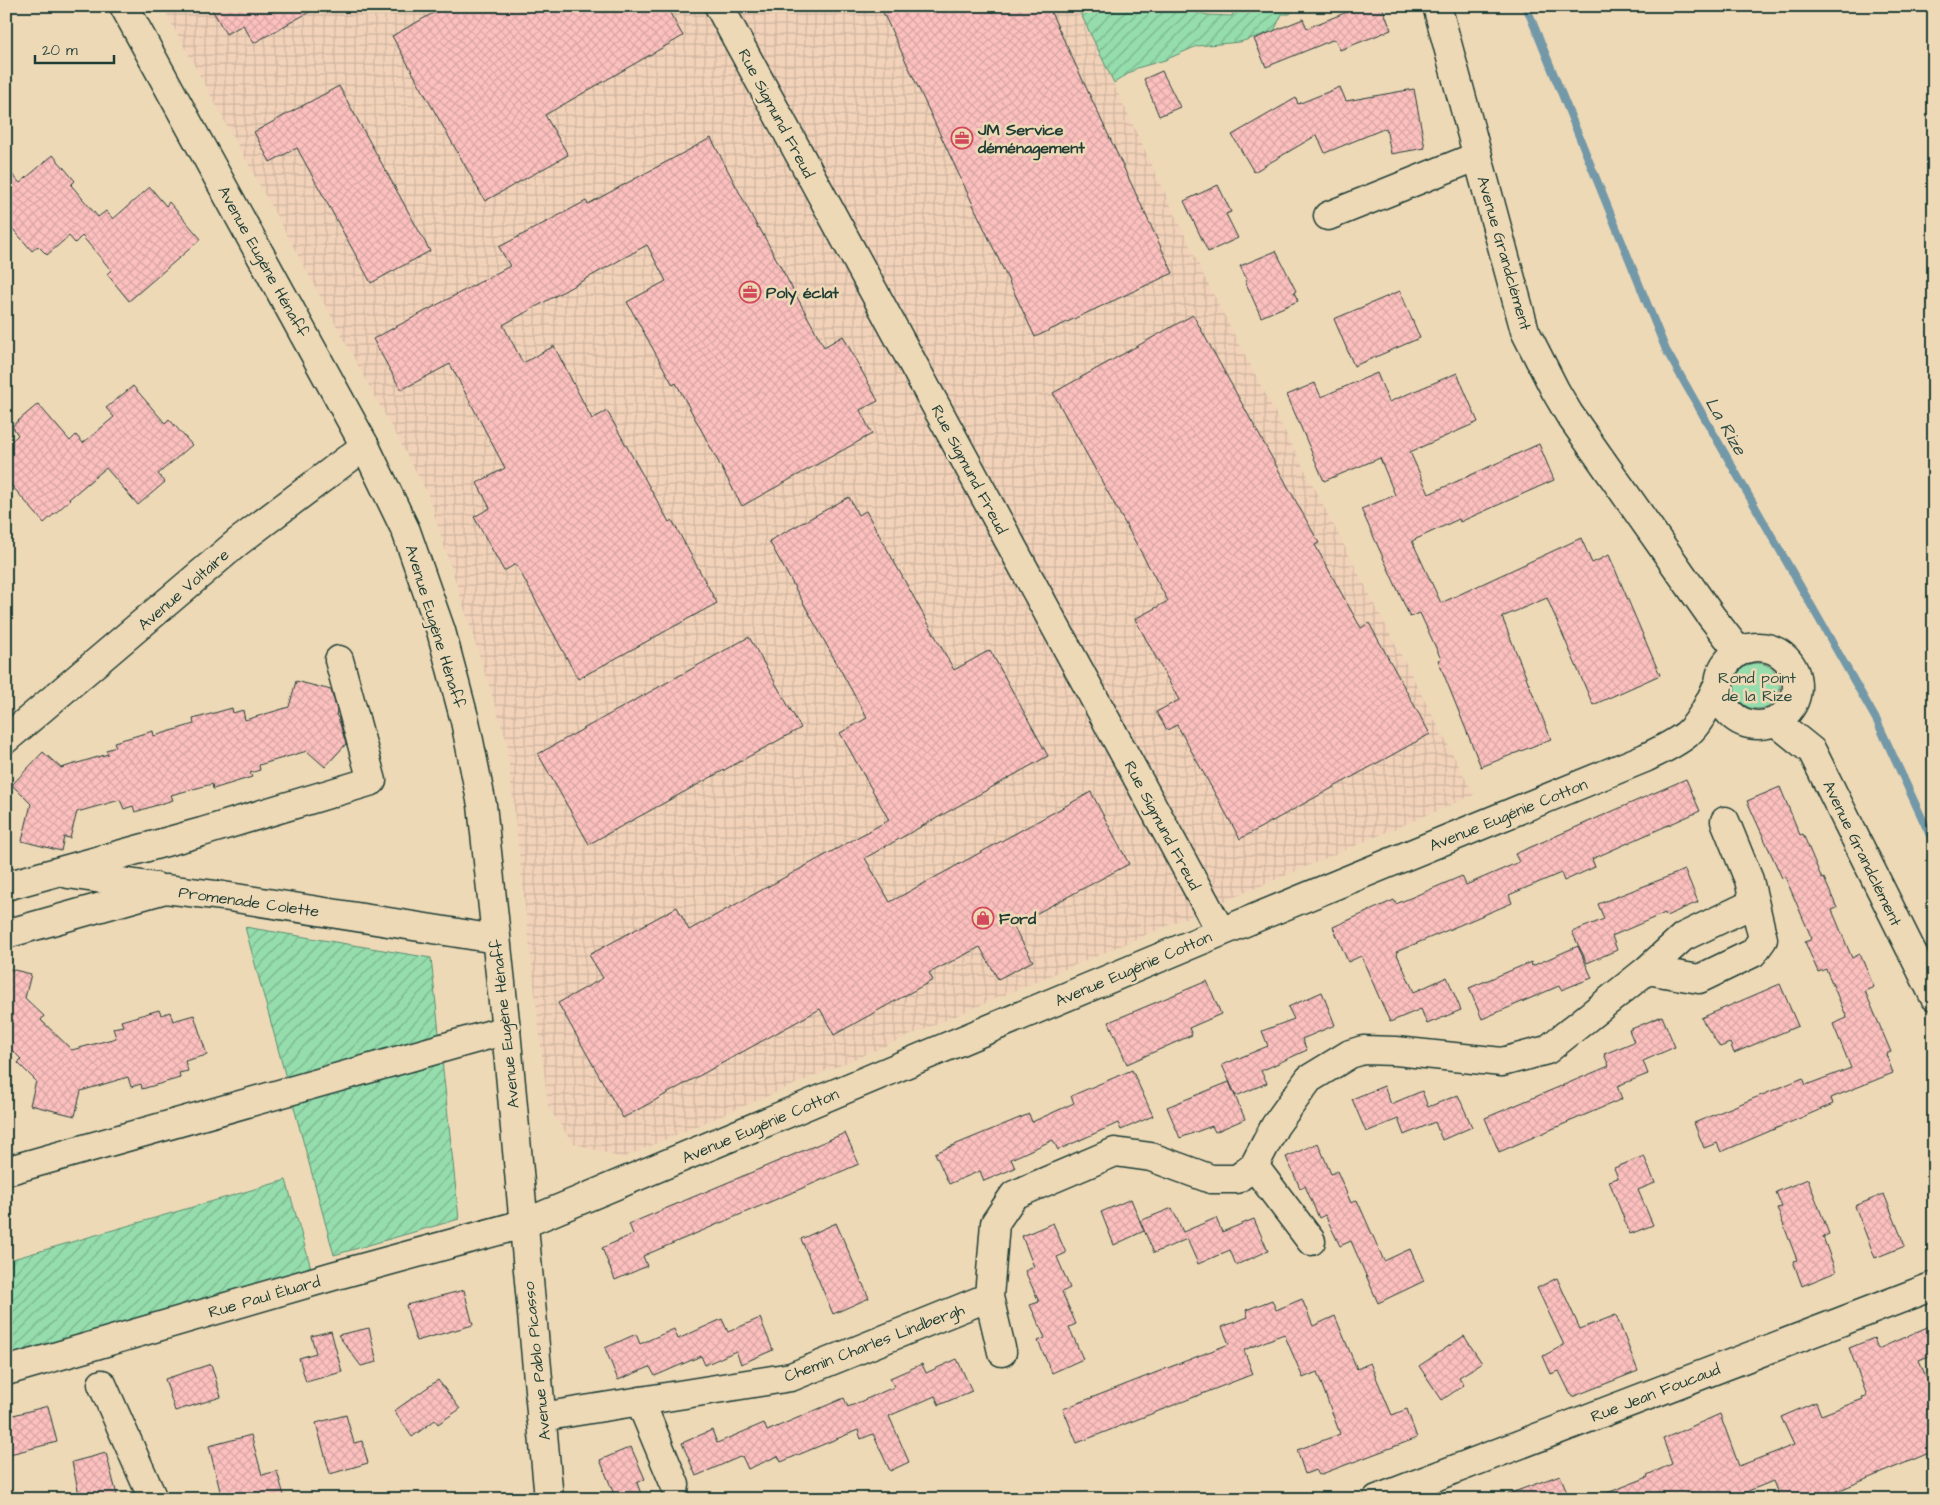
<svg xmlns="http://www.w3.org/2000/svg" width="1940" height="1505" font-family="'Architects Daughter',sans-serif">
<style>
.industrial{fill:url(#industrial-grid)}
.green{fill:#95ddac;stroke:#5a8d70}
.garden{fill:url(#garden-furrows);stroke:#5a8d70}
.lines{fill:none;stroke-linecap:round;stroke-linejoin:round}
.stream{stroke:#7399a8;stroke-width:8}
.building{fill:url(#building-cross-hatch);stroke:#1f3d34}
.street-casing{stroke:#1f3d34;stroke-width:31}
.secondary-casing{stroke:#1f3d34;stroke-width:31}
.street{stroke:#eed9b7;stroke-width:28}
.secondary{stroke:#eed9b7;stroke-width:28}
.labels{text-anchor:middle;stroke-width:5;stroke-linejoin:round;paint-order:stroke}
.street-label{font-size:16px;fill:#1f3d34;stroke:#eed9b7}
.poi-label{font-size:16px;font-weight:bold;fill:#1f3d34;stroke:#eed9b7;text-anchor:start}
.park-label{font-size:16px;fill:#2b4d40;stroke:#eed9b7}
.water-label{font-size:18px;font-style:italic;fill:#2d4c47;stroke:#eed9b7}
</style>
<defs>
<pattern id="industrial-grid" width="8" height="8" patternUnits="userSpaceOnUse" patternTransform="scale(1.25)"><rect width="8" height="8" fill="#f2d2b9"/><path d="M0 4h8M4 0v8" fill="none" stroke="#cfb5a0"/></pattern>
<pattern id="garden-furrows" width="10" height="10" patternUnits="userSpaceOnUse" patternTransform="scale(1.25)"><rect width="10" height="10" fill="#95ddac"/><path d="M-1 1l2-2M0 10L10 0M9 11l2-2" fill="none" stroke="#79b48d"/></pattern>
<pattern id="building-cross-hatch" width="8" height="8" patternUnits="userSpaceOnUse" patternTransform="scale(1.25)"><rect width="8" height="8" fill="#fcc0be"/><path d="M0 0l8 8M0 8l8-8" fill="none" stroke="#d8a6a4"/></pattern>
</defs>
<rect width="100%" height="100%" fill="#eed9b7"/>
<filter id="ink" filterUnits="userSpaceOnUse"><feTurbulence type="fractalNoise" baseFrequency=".02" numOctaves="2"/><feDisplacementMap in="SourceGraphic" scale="10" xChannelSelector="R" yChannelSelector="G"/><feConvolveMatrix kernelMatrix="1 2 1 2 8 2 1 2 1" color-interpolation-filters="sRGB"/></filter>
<g filter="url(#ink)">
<path class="industrial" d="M162,6H1077L1205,278L1474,795L622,1158L573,1143L548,1107L506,739L427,492Z"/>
<path class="green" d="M1734 686a23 23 0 1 1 46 0a23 23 0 1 1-46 0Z"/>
<path class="garden" d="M1077,6H1182L1184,9L1208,15L1232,16L1235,6H1299L1294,8L1290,14H1282L1274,31L1240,42L1197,46L1165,60L1137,68L1114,83Z
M245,927L431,958L459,1219L334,1255Z
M286,1180L311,1268L6,1356V1261Z"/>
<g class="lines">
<path class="stream" d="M1526,6L1666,350L1877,721L1934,844"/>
</g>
<path class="building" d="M210,6H320L254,43L243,25L226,34Z
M446,6H666L683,36L545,115L568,155L485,201L392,36Z
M880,6H1048L1173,273L1035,337Z
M1362,6H1382L1391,30L1340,50L1335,39L1266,67L1254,39L1303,19L1307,28Z
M1162,71L1180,107L1159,116L1144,79Z
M339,86L430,251L371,283L297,148L270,162L254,132Z
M1340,87L1346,101L1414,89L1425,148L1391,154L1386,128L1325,153L1317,135L1254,172L1232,135L1296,98L1298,104Z
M711,138L758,228L759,227L824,347L843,336L878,401L860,410L872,434L742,506L676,383L673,385L627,302L666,281L647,245L503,325L523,363L554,346L592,419L607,411L669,522L672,520L717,603L578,679L516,564L504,571L474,517L490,508L477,483L505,468L450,364L401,390L373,339L510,266L499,247L586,201L588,204Z
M53,155L75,181L71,185L98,217L106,211L113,219L150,187L166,206L169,202L201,239L129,301L107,274L111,270L82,236L75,243L69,236L47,255L38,246L32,251L6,221V168L20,183Z
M1218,185L1231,212L1226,214L1238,238L1208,252L1184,201Z
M1276,251L1296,291L1294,292L1298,301L1261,317L1245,281L1247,280L1240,266Z
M1400,291L1420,338L1354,366L1334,319Z
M1193,315L1319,543L1315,545L1344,598L1361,628L1369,623L1430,734L1240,839L1177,725L1167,730L1156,712L1179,700L1135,619L1168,601L1053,393Z
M1377,373L1389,402L1457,373L1478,422L1410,452L1429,494L1539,444L1554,480L1460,522L1459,519L1412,541L1441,603L1581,538L1592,563L1609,555L1660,675L1593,705L1547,598L1502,617L1551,739L1481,767L1438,660L1441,659L1420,613L1410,617L1361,509L1395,495L1380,458L1324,481L1287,395L1315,383L1321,397Z
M133,386L165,423L169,419L192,445L158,474L165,482L138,505L106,468L69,499L70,500L44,523L6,479V446L18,435L12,426L38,404L70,441L76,435L83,443L114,417L106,408Z
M849,497L858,515L866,511L954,670L990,650L1048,756L865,858L890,902L1091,792L1129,864L1013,926L1033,961L998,979L980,947L929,973L933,980L834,1035L820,1009L623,1118L558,1003L603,978L589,955L677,907L689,930L889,820L840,733L867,718L769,541Z
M749,637L801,728L589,844L538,754Z
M296,681L331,690L337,711L336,715L338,717L346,744L325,767L307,751L259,765L260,770L250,773L252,777L213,789L212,784L171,795L173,800L135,812L133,806L124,809L120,800L77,812L70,838L64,837L61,851L22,841L31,804L12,785L43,752L61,768L108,754L106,750L116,747L114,742L153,731L154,736L194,724L193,719L232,708L233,713L243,710L245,720L289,707Z
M1686,779L1700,811L1592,859L1595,867L1564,881L1561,873L1509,895L1512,903L1396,952L1414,992L1447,977L1461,1010L1427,1024L1421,1009L1390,1022L1361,956L1348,962L1333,927L1394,900L1396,904L1462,876L1466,885L1519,862L1515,854Z
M1780,787L1800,835L1803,834L1822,879L1824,878L1837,908L1832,910L1852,958L1860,954L1874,987L1865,991L1891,1052L1886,1054L1893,1073L1831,1098L1833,1104L1721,1152L1717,1143L1704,1148L1694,1123L1803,1078L1806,1085L1851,1068L1833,1024L1847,1018L1826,969L1818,972L1805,942L1812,939L1785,877L1782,878L1747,801Z
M1685,870L1698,902L1666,916L1665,913L1612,936L1617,950L1587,963L1572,932L1604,919L1598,904Z
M1578,946L1592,978L1561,990L1559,986L1482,1019L1469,988L1531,962L1532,966Z
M6,968L31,974L25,998L44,1016L41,1020L72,1050L116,1038L113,1028L123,1026L121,1021L159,1010L161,1015L170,1012L173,1021L194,1015L207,1055L185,1061L188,1071L179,1073L180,1078L142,1089L141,1084L131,1087L128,1077L81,1091L75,1116L30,1105L36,1081L18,1063L21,1059L6,1044Z
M1207,981L1221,1014L1189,1028L1192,1035L1127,1064L1109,1022Z
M1780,984L1798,1026L1734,1053L1730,1043L1720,1047L1701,1018Z
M1322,992L1335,1025L1302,1039L1307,1050L1261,1071L1267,1083L1236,1096L1222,1065L1268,1046L1262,1031L1294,1019L1288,1007Z
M1662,1016L1675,1047L1643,1061L1648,1074L1617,1086L1622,1099L1499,1152L1485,1118L1609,1066L1604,1054L1634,1042L1629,1030Z
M1132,1070L1153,1116L1121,1130L1118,1123L1058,1150L1053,1140L1011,1159L1015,1168L984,1181L980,1171L949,1184L935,1153L1029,1114L1032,1122L1074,1103L1071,1096Z
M1229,1082L1245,1119L1215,1132L1212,1126L1180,1138L1167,1107Z
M1384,1086L1391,1104L1422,1091L1428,1107L1458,1095L1472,1127L1442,1140L1435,1122L1404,1135L1398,1119L1366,1132L1352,1099Z
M845,1133L859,1164L643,1256L647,1266L615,1280L602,1248L633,1234L629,1224Z
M1318,1143L1331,1174L1337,1171L1351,1203L1357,1200L1384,1261L1410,1249L1424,1281L1378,1303L1351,1241L1340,1246L1325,1215L1319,1218L1305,1186L1300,1188L1286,1157Z
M1644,1156L1655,1183L1638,1190L1653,1225L1630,1234L1609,1181L1618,1178L1614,1168Z
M1808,1179L1829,1234L1823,1237L1836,1272L1802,1286L1793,1261L1797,1260L1777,1208L1782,1207L1776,1192Z
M1884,1194L1905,1246L1875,1258L1855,1206Z
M1131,1199L1144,1231L1114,1245L1101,1212Z
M1172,1208L1183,1232L1216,1218L1222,1232L1254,1219L1268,1251L1236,1265L1230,1250L1198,1264L1187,1239L1154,1253L1140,1221Z
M836,1223L869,1298L833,1314L801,1239Z
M1053,1223L1066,1253L1057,1257L1070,1288L1062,1292L1076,1324L1069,1327L1083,1359L1052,1373L1038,1341L1045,1338L1030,1305L1039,1302L1025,1271L1034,1267L1022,1236Z
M1557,1278L1580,1329L1616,1315L1638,1371L1572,1397L1559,1371L1551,1374L1543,1356L1564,1345L1537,1288Z
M464,1290L473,1325L416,1341L406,1305Z
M1302,1299L1313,1326L1335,1316L1357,1369L1370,1363L1392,1415L1407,1409L1417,1438L1319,1475L1316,1470L1305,1474L1297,1450L1340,1434L1317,1372L1303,1378L1284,1334L1244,1350L1253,1374L1077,1443L1063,1409L1229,1344L1222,1327L1248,1317L1246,1310L1272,1300L1276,1310Z
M760,1318L773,1350L741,1364L736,1351L705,1365L701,1356L655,1376L650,1367L618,1380L605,1348L636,1334L640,1344L674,1329L678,1339L722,1319L728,1332Z
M1934,1324V1354L1919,1360L1934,1396V1451L1835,1492L1838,1499H1780L1773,1481L1729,1499H1695L1692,1492L1675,1499H1597V1497L1648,1477L1647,1475L1672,1464L1663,1439L1720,1414L1739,1466L1794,1445L1781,1417L1816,1402L1821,1415L1863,1399L1862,1397L1867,1396L1849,1348L1874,1338L1878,1349Z
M369,1328L377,1362L361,1366L338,1335Z
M331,1331L342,1372L306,1382L299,1358L316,1353L311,1336Z
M1464,1336L1482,1363L1459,1377L1464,1385L1442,1400L1419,1366Z
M957,1359L972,1391L939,1405L935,1396L889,1416L909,1462L890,1471L873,1434L861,1439L858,1430L781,1462L778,1456L748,1469L742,1456L696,1476L682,1443L712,1430L717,1443L764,1423L767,1431L844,1398L848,1407L894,1387L890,1378L922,1364L926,1373Z
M211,1364L221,1397L175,1411L165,1379Z
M438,1380L460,1409L438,1424L435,1420L412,1437L394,1411Z
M48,1406L57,1442L6,1455V1417Z
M346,1415L354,1443L362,1441L368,1463L330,1474L316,1423Z
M251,1435L262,1475L277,1471L285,1499H222L209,1446Z
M631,1447L645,1479L637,1483L643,1499H616L600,1460Z
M106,1453L118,1499H80L72,1462Z
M1560,1475L1570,1499H1503V1496Z"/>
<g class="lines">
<g class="street-casing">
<path id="street" d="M719,6L1221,932
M1437,6L1525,331L1555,390L1569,414L1711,616L1739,652
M1328,216L1478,156
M1719 686a39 39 0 1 1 78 0a39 39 0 1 1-78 0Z
M1776,722L1812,751L1934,996
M6,739L238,542L365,446
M68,874L156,887
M6,886L202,832L372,781L339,660
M6,934L165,889L223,896L496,939
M1647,970L1699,979L1753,953L1763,939L1749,880L1725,821
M1254,1166L1311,1241
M6,1171L506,1030
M989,1297L1002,1352
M6,1371L333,1276L523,1224L1221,932L1645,758C1659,751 1675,744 1687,734C1702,721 1710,700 1719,683
M102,1384L153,1499
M640,1401L675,1485
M541,1417L791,1377L989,1297L995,1223L1014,1195L1115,1152L1151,1157L1211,1179H1237L1254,1166L1275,1126L1309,1079L1350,1054L1363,1050L1396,1051L1502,1062L1547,1050L1647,970L1683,937L1754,903
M1377,1499L1934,1286"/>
</g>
<g class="secondary-casing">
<path id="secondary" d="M124,6L365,446L406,531L441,631L465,721L482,805L506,1030L549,1499"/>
</g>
<use href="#street" class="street"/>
<use href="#secondary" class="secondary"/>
</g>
</g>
<defs>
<g id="office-ring" transform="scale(1.125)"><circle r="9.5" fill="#eed9b7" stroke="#d1495b" stroke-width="1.5"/><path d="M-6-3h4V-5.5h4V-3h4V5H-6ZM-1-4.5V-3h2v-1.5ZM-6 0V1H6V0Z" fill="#d1495b"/></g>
<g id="shop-ring" transform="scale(1.125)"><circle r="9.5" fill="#eed9b7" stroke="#d1495b" stroke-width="1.5"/><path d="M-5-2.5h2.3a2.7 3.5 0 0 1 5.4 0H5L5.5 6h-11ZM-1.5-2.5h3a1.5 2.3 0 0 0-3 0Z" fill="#d1495b"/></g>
</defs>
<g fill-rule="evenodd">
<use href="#office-ring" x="962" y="138"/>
<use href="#office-ring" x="750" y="292"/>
<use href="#shop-ring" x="983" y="918"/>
</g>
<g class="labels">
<g class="street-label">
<text transform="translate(777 113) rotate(62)" y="6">Rue Sigmund Freud</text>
<text transform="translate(1505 253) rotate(74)" y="6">Avenue Grandclément</text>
<text transform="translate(264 261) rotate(61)" y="6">Avenue Eugène Hénaff</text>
<text transform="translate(970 469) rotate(62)" y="6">Rue Sigmund Freud</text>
<text transform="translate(183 589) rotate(-41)" y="6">Avenue Voltaire</text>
<text transform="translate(436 626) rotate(73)" y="6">Avenue Eugène Hénaff</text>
<text transform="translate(1508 814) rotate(-22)" y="6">Avenue Eugénie Cotton</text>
<text transform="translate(1163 825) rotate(62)" y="6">Rue Sigmund Freud</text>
<text transform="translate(1863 853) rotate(64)" y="6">Avenue Grandclément</text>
<text transform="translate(249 901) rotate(8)" y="6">Promenade Colette</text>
<text transform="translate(1133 968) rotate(-23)" y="6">Avenue Eugénie Cotton</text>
<text transform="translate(504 1024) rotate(-96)" y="6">Avenue Eugène Hénaff</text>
<text transform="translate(760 1125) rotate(-23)" y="6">Avenue Eugénie Cotton</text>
<text transform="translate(264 1296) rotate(-16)" y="6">Rue Paul Éluard</text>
<text transform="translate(874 1342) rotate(-21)" y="6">Chemin Charles Lindbergh</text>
<text transform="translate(536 1361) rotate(-96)" y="6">Avenue Pablo Picasso</text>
<text transform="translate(1655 1392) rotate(-21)" y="6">Rue Jean Foucaud</text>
</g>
<g class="poi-label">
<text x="978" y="135">JM Service<tspan x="978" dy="18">déménagement</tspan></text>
<text x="766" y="298">Poly éclat</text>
<text x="999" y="924">Ford</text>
</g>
<g class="park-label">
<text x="1757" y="683">Rond point<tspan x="1757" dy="18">de la Rize</tspan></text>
</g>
<g class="water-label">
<text transform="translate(1726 426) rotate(60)" y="6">La Rize</text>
</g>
</g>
<rect width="1940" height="1505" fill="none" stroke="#eed9b7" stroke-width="25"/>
<rect x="12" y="12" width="1915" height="1480" fill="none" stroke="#1f3d34" stroke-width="2" filter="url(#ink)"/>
<path d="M35 55v8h79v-8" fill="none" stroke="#1f3d34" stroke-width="2.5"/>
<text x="42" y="55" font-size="15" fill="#1f3d34" stroke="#eed9b7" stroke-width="4" paint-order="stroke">20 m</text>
</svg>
